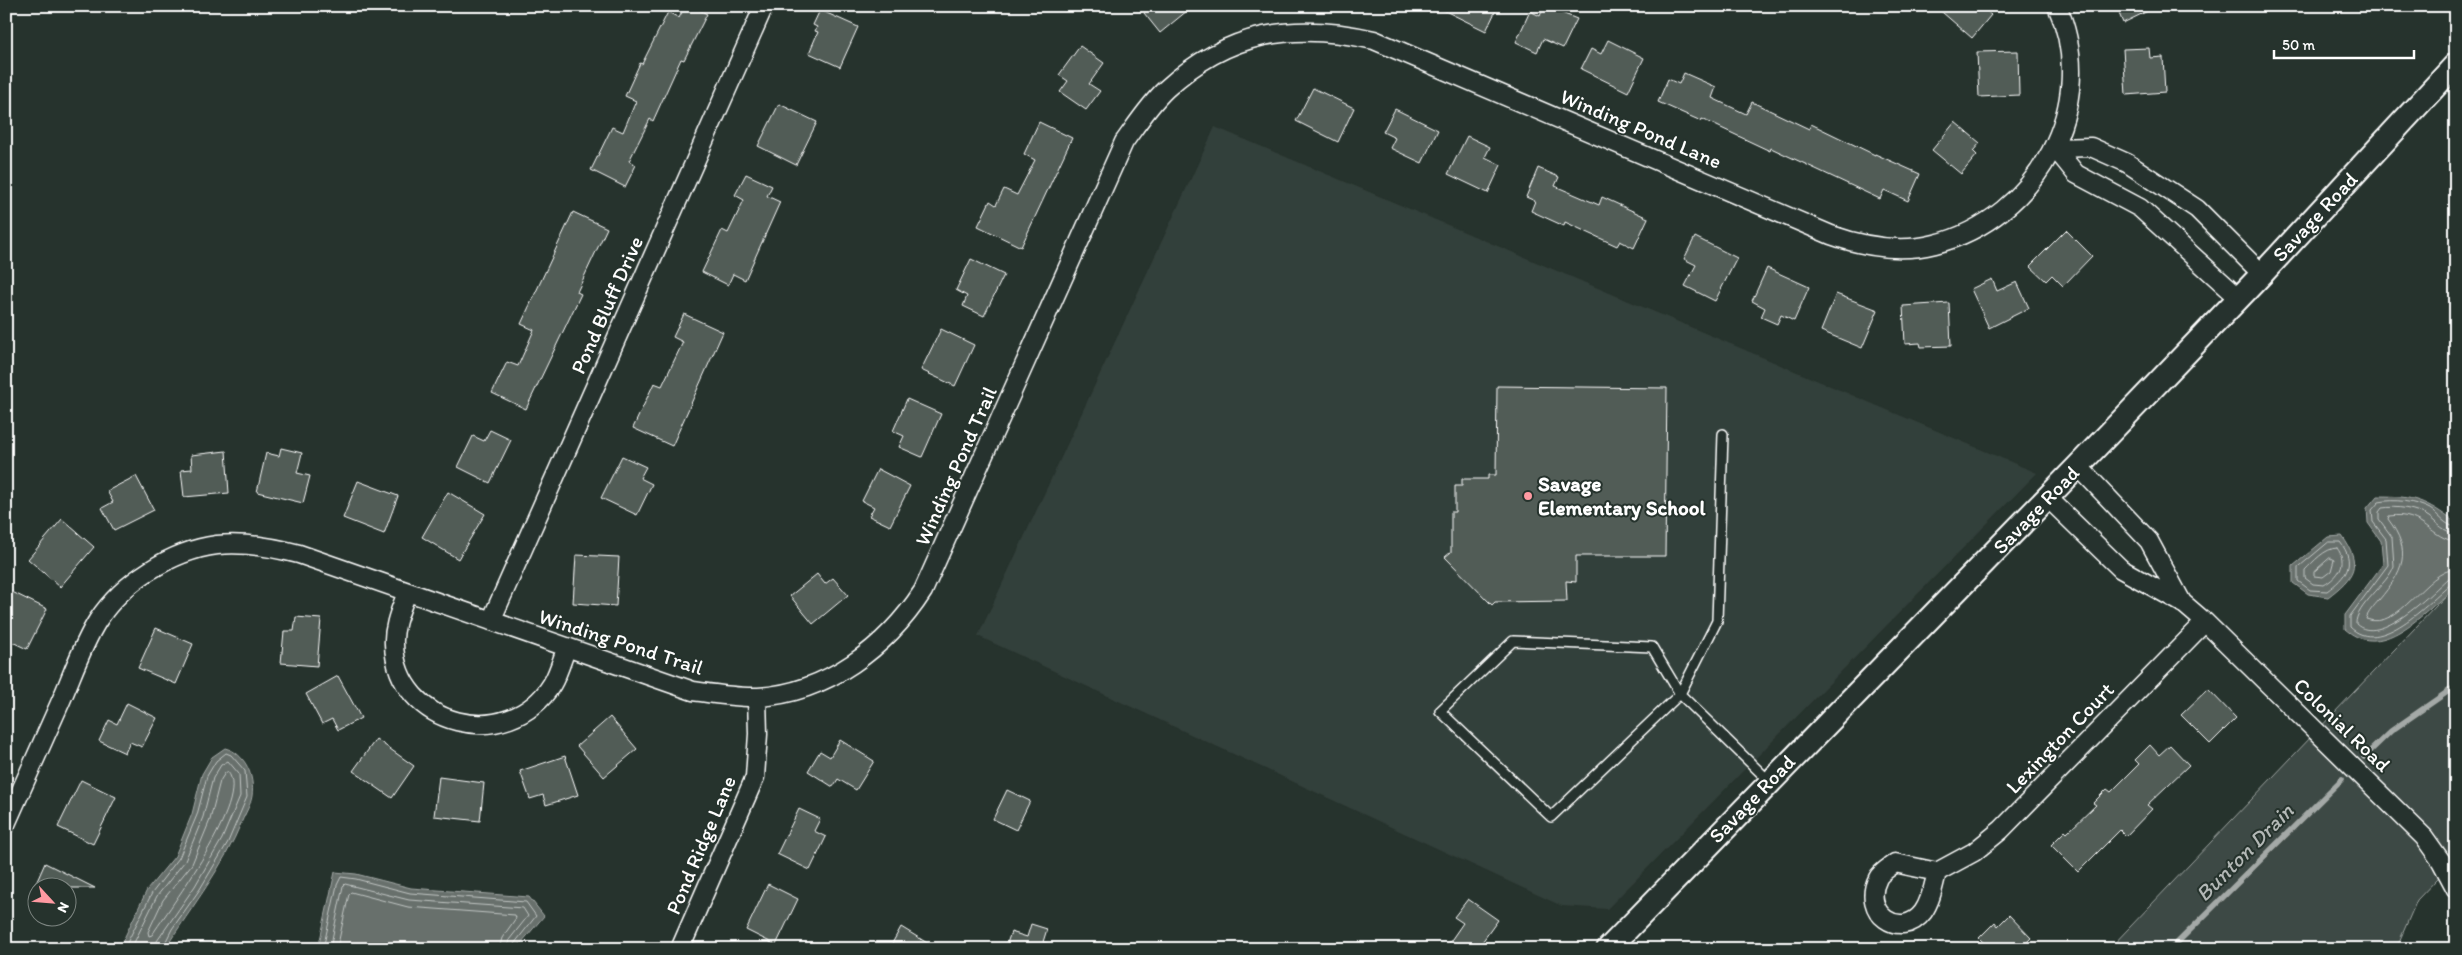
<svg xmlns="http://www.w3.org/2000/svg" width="2462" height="955" font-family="Itim,sans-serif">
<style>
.built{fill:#333f3a}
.green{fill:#3e4944;stroke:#9ea4a2}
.water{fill:#67706c;stroke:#a4a9a7}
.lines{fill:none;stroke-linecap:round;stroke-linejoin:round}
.shore{stroke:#c2c6c4;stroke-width:1}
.stream{stroke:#a4a9a7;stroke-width:5.5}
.building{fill:#515c57;stroke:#fff}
.service-casing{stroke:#fff;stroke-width:12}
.minor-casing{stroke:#fff;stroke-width:21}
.tertiary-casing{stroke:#fff;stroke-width:26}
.service{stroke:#26332d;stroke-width:9}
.minor{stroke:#26332d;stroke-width:18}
.tertiary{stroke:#26332d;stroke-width:22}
.poi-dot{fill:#ff9aa2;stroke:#26332d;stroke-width:2}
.labels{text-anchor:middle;stroke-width:4;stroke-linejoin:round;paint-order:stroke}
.street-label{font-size:21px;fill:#fff;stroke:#26332d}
.poi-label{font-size:21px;font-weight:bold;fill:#fff;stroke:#26332d;text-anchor:start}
.water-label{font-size:22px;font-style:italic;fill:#b3b8b6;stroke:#26332d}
</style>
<rect width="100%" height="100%" fill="#26332d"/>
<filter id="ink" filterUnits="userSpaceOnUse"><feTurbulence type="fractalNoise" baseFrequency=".02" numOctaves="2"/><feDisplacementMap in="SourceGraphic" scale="10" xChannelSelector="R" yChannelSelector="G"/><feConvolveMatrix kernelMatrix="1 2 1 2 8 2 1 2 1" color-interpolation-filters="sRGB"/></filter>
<g filter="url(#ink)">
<path class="built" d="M1215,127L2037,473L1607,909L1562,906L978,636Z"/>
<path class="green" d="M2456,585V859L2417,900L2396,949H2109Z"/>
<path class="water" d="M2377,496C2415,496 2425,500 2456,523V585C2450,594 2438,601 2430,609C2405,630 2375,655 2345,629V615L2383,564L2381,541L2368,523L2367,508Z
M2342,536C2363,565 2354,577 2328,597L2308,594L2293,583V566L2328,537Z
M225,748C245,753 255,776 252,796C251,804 245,814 242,821C223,868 192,906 165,949H119L147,890L175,856L192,814L202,774L212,757Z
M335,872L356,874L411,888L529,897L544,916L516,949H318Z"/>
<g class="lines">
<path class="shore" d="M2456,527C2445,526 2438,514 2430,509C2415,501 2394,499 2379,502L2372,510L2373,522L2386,539L2388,565L2350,616V627C2380,657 2428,603 2451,584L2456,583
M2456,533C2445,533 2437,523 2429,517C2416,508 2396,506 2382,508L2379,512V519L2392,537L2394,566C2388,584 2355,606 2356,624C2380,647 2430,594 2447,579L2456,576
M2456,541C2432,540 2424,511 2389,516L2388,519C2413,552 2403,571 2379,600C2374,606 2368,612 2366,619C2400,632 2425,570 2456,569
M2329,542H2340C2357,563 2346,577 2327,591L2310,590L2298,581V568Z
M2337,548C2349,563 2338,577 2324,585L2313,584L2305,578V570C2313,562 2325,548 2337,548Z
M2330,558L2334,560L2331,571L2323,577L2314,576V572Z
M228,772C252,800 169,908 152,935L149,936L148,932L163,900L192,864L210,820L220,781L225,773Z
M124,949L152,893L179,858L197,815L207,776L216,761L226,753L231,755L245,771L247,797L228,842L200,889L172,929L162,949
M131,949L157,896L185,861L203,817L213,778L221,765L228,761L239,774L240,796L222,839L195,886L157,941L155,949
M323,949L337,885L341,877L356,879L410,893L526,902L536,916L514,944L513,949
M330,949L343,886L345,884L409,900L523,908L528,916L509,940L507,949
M337,949L349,894L351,892L408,907L515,915L516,918L502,938L499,949"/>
<path class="stream" d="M2364,757L2391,731L2456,686
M2171,949L2342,779"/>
</g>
<path class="building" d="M685,6H692L707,14L684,60L681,59L653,121L650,119L629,161L636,165L625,187L591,170L612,127L623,132L636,101L625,96L640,63L642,64L668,12L679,18Z
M1151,6H1193L1160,33L1144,13Z
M1435,6H1498L1486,31Z
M1544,6L1577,19L1563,48L1543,39L1537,52L1516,42L1530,11L1540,16Z
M1935,6H1981L1991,15L1972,38Z
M2116,6H2158L2123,23Z
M820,10L858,27L840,67L809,53L818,32L815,31L817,27L813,25Z
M1608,40L1644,58L1628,92L1581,69L1591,49L1601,54Z
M1080,46L1104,63L1089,84L1100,91L1086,110L1060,92L1068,81L1059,75Z
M2149,48L2150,58L2163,57L2165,92L2126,95L2123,49Z
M2018,51L2019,95L1979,97L1977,52Z
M1684,73L1716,87L1712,98L1746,114L1752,102L1809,129L1811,124L1875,155V154L1920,174L1908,201L1884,190L1880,199L1771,148L1770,151L1702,119L1701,121L1658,102L1668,79L1679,84Z
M1313,88L1354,108L1338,142L1296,121Z
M779,104L817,122L796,165L758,146Z
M1395,109L1438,130L1422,163L1390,148L1395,138L1383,132Z
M1039,122L1072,138L1021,247L978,226L990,201L996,205L1004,189L1017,195L1035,160L1024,154Z
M1955,122L1980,143L1973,151L1977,155L1961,174L1932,150Z
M1467,136L1490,147L1485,157L1501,165L1488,193L1448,174Z
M1538,168L1559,177L1555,186L1599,205L1602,197L1648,218L1634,248L1620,241L1617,246L1565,222L1564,226L1531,211L1535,201L1526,197Z
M746,174L772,186L767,196L780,202L745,280L733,274L728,285L702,272L722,230L728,233L744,200L735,195Z
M573,212L607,228L577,292L581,294L526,409L492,393L507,362L518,366L534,330L521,324Z
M2066,230L2092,256L2063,286L2052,275L2046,281L2030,266Z
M1695,237L1737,258L1715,301L1685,286L1696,265L1684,259Z
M971,259L1004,275L984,316L963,306L967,296L956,290Z
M1767,268L1809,287L1794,321L1781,315L1777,324L1761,317L1765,308L1752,301Z
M1992,279L1997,291L2017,282L2029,308L1989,328L1971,289Z
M1836,294L1878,310L1862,348L1821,331Z
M1949,303L1951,346L1921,347L1920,343L1905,344L1903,306Z
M684,314L723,332L672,446L633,428L654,383L662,386L683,342L673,337Z
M941,329L974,345L955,386L921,370Z
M1497,386L1667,388L1665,556H1576V582L1566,581L1567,601L1495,602L1492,605L1445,557L1451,552V512H1455V486H1462V479H1488V475H1496Z
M907,399L941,414L922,457L899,447L904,436L893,431Z
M490,430L511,440L490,483L458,467L473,436L484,441Z
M281,448L302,453L297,473L310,476L303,503L257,492L266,453L279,456Z
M226,451L229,493L184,497L181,470L192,469L191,455Z
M622,456L646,467L640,478L652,484L637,515L601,498Z
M878,469L910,486L890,526L869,516L874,507L862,501Z
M136,476L154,510L114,530L102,508L113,502L107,491Z
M358,481L398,496L384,534L343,518Z
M448,492L485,514L458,559L422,537Z
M62,519L94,547L60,587L28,559Z
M576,555L619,557L616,606L573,603Z
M817,574L825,584L833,578L848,595L813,624L790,596Z
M6,589L47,609L27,649L6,639Z
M296,617L321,619L317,666L281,663L284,631H294Z
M156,628L193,644L176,684L138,668Z
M338,676L361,718L338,730L332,719L322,724L306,694Z
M2208,689L2236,718L2210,744L2181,715Z
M127,703L157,718L142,747L130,742L125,753L99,741L109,720L117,724Z
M610,717L637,749L604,777L577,746Z
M376,739L414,766L392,798L353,771Z
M840,740L874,761L856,790L838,779L833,787L808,771L820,751L830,757Z
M2150,745L2159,755L2170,745L2189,765L2147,805L2152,809L2126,836L2120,830L2078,872L2051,845L2065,831L2067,833L2096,805L2093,803L2107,789L2111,792L2139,764L2135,760Z
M565,756L578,795L546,805L543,795L530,799L520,771Z
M439,777L484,783L480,821L434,816Z
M81,780L116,797L93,844L58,827Z
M1007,790L1030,801L1016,830L993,819Z
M799,809L820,819L814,831L826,837L810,870L777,854Z
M45,863L95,888H34Z
M768,884L798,899L776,945L746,930Z
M1468,899L1498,920L1477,949H1445L1463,923L1454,917Z
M2009,915L2031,938L2020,949H1990L1979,938L1995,922L1998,926Z
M1031,924L1047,929L1043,942L1054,945L1053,949H1005L1011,932L1027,937Z
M901,927L937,949H889Z"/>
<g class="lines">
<g class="service-casing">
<path id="service" d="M1723,434L1717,621L1680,694L1551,817L1440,711L1513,641L1652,647L1680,694L1769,781"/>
</g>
<g class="minor-casing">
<path id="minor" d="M2055,148L2091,147L2127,163L2197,209L2262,274
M2055,148L2076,174L2140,208L2239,298
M2078,466L2149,541L2183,604
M2048,498L2121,569L2184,604L2205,622L2424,837L2441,861L2456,889
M407,592C401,609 393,626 394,644C396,727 509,754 552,684C558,674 562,660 566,649
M491,621L764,6
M6,824C24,784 42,743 60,703C72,676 82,645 98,620C123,582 171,551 217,545C245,542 272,547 299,554L693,691C714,694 737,698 758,697C827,693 887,647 923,591L1124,142C1137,124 1150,104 1166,89C1229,31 1294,22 1374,40L1831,235C1865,247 1900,253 1935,244C2036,219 2101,104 2057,6
M1937,872C1934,884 1931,901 1923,912C1901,941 1860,913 1878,878C1881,872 1890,867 1895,863L1937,872L1974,852L2001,830L2205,622
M680,949L755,777L758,734L757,697"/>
</g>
<g class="tertiary-casing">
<path id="tertiary" d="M1608,949L2078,466L2262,274L2456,64"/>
</g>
<use href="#service" class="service"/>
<use href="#minor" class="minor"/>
<use href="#tertiary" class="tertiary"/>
</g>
</g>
<circle class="poi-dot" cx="1528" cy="496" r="5"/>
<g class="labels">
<g class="street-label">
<text transform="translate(1641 129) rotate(23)" y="7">Winding Pond Lane</text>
<text transform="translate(2315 217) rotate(-47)" y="7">Savage Road</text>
<text transform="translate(607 305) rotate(-66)" y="7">Pond Bluff Drive</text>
<text transform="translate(956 466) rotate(-66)" y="7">Winding Pond Trail</text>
<text transform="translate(2036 510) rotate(-46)" y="7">Savage Road</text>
<text transform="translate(621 642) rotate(18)" y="7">Winding Pond Trail</text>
<text transform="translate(2342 725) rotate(44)" y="7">Colonial Road</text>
<text transform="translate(2060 738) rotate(-46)" y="7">Lexington Court</text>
<text transform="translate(1752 799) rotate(-46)" y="7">Savage Road</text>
<text transform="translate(701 845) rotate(-67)" y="7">Pond Ridge Lane</text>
</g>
<g class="poi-label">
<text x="1538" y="491">Savage<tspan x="1538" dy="24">Elementary School</tspan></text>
</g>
<g class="water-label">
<text transform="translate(2244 852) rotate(-45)" y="8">Bunton Drain</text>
</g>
</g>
<rect width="2462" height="955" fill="none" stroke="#26332d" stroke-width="25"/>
<rect x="12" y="12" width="2437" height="930" fill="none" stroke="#fff" stroke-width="2" filter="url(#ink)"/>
<g transform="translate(52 902) rotate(116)"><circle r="24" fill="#26332d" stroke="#7d8581"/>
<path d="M0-4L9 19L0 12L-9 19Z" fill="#ff9aa2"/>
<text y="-8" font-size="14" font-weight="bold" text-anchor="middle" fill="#ffffff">N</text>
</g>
<path d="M2274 50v8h140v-8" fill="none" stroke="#ffffff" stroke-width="2.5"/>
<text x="2282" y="50" font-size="15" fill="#ffffff" stroke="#26332d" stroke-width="4" paint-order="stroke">50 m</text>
</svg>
